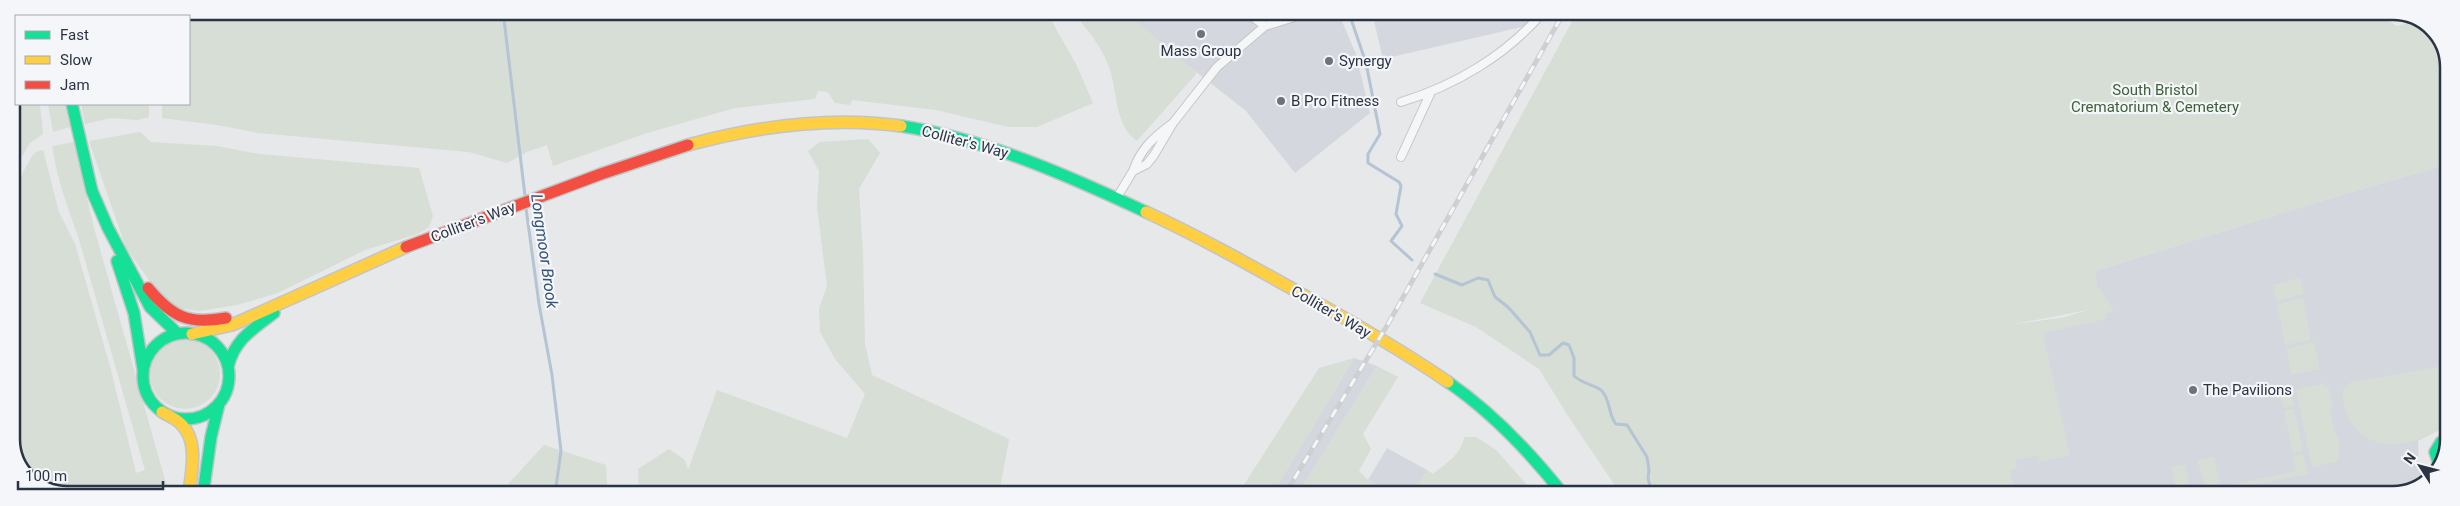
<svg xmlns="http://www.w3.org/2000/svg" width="2460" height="506" font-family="Roboto,sans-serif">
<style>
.built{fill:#d4d7dd}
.green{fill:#d6ded6;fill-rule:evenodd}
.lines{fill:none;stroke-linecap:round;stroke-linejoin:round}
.stream{stroke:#b4c4d5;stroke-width:3}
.street-casing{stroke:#c4c6c8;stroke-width:10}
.fast-casing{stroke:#c2c5c8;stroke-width:14}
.slow-casing{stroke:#c2c5c8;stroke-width:14}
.jam-casing{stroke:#c2c5c8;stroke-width:14}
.street{stroke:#f5f6f7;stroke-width:8}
.fast{stroke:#16e098;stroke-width:11}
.slow{stroke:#ffcf43;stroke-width:11}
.jam{stroke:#f24e42;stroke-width:11}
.rail-casing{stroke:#cecfd2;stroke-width:5}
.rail{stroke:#f4f6f9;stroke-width:3;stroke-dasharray:9;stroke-linecap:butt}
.poi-dot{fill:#6c737f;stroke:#f4f6f9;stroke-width:2}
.labels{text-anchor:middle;stroke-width:4.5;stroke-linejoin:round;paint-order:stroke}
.poi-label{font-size:15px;fill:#2b3445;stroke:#f4f6f9;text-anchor:start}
.park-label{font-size:15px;fill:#3f6138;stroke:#f4f6f9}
.street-label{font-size:15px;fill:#2b3445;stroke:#f4f6f9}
.water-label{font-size:16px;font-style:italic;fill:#34527a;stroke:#f4f6f9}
.rim{fill:none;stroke:#2b3445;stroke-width:2.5}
</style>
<rect width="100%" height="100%" fill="#e6e8ea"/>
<path class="built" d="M1125,12H1338L1356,54L1370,113L1295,173L1246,111L1180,59Z
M1372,12H1541L1530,25L1383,59Z
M2448,164V424L2418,441L2419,467L2430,476V481L2394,495H1989L1949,362L1989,328L2062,318L2099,308L2095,271L2321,201Z
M1354,358L1377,366L1298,494H1272Z
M1387,448L1427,470L1413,494H1393L1368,480Z"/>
<path class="green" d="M67,11L1044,12L1050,18L1076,64L1093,103L1037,127H1008L936,110L852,100L850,105L835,103L828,92L818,91L815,99L735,108L647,133L553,166L547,145L527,152L507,163L469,152L258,133L217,125L162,118V104H189V16H65L64,12Z
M1072,12H1126L1197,73L1137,141C1114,125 1118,91 1109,67C1101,46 1087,28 1072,12Z
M1582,12H2375L2397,26L2418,20L2433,28L2448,60V164L2321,201L2095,271L2097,288H2100L2114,311L2105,314L2106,319L2043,333L2070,455L2040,462L2038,455L2016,459L2017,468L2010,470L2016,495L1618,494L1614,484L1568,416L1539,369L1476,327L1420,303L1574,18ZM2088,310L2062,318L2009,325Z
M16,54V104H40L43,134L30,143L11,175V66Z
M48,104H65L70,127L53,132Z
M81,104H149V117L138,120L111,118L85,124Z
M140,132L151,142L217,146L259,154L419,168L433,216L429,227L418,234L365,250L278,293L237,305L200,311L177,308L159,294L126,248L89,141Z
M868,139L880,153L859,189L863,253L865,344L872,375L1009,439L999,494H639L638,469L669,449L685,460L688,470L717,390L847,438L865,394L835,359L820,332L819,309L827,286L817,207L819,171L808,151L820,142Z
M74,142L94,228L169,494H56L27,478L12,446L11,194L32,156L36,152L43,150L59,212L75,244L111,370L136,473L145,470L78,236C67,206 57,178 52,146Z
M2300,278L2304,294L2276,301L2273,285Z
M2303,298L2311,340L2285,345L2277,304Z
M150 374a35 35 0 1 1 70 0a35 35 0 1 1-70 0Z
M2314,342L2320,369L2292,375L2286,349Z
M1354,358L1272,494H1238L1319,368Z
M2448,365V424C2406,456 2347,454 2342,391L2351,382Z
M1377,366L1398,377L1363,434L1371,449L1359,471L1368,480L1393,494H1298Z
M2325,383L2326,386H2328L2333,406L2329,408L2336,436L2339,440V456L2336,462L2312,467L2296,390Z
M2290,391L2294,406L2283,408L2280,393Z
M2294,409L2303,450L2293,453L2284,411Z
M1464,437H1476L1496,450L1535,494H1413L1427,470L1433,474C1444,465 1463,453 1464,437Z
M544,445L606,465L607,484L602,494H499Z
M2303,454L2308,474L2208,494L2197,460L2214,457L2221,487L2296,471L2293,456Z
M2185,464L2189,482L2186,491L2178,495L2171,467Z"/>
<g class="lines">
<path class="stream" d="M503,11L525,196
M1349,13L1366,63L1380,134L1368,154V163L1399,182L1401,186L1396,214L1402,226L1391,241L1412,260
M526,208L539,304L552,375L561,451L555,494
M1435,274L1462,285L1478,278L1488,280L1495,297L1508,307L1530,332L1540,355H1549L1563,343L1569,345L1574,358V376C1583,384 1597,386 1602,391C1611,401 1608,415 1616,424L1627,425L1647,457L1649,470L1648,478L1652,494"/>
<g class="street-casing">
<path id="street" d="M1246,12L1265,26
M1401,102C1454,86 1507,55 1543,12
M1173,123C1154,137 1141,148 1133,171L1147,164L1154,155L1173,123L1217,67L1265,26L1310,12
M1401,157L1430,94
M1116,199L1133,171"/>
</g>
<g class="fast-casing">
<path id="fast" d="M72,104L92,191L108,228L150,307L178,334
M901,126C986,139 1069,176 1146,212
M117,261L134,313L143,369
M143 376a43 43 0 1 1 86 0a43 43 0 1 1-86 0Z
M228,367C234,340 253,329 274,313
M1448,382C1493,413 1529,451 1563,494
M2439,464L2435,452L2441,442L2448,440
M203,494L211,437L219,404"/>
</g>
<g class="slow-casing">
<path id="slow" d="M688,145C758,126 829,116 901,126
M1146,212C1198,236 1248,264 1298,292C1349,320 1400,349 1448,382
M192,334L232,325L406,247
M162,412C169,416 177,419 182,425C199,442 191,473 189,494"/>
</g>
<g class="jam-casing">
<path id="jam" d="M58,15L59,16
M406,247L601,174L688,145
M148,288C172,317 189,325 226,318"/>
</g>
<use href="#street" class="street"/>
<use href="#fast" class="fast"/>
<use href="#slow" class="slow"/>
<use href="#jam" class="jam"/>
<g class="rail-casing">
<path id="rail" d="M1285,494L1388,324L1564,12"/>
</g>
<use href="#rail" class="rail"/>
</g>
<g class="poi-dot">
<circle cx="1201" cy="34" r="5"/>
<circle cx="1329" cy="61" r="5"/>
<circle cx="1281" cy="101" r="5"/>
<circle cx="2193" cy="390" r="5"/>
</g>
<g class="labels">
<g class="poi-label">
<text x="1201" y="56" text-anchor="middle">Mass Group</text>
<text x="1339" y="66">Synergy</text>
<text x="1291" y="106">B Pro Fitness</text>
<text x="2203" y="395">The Pavilions</text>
</g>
<g class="park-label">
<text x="2155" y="95">South Bristol<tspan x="2155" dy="17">Crematorium &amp; Cemetery</tspan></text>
</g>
<g class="street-label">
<text transform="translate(965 142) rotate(15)" y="5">Colliter's Way</text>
<text transform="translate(473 222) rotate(-21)" y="5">Colliter's Way</text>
<text transform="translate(1331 312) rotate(30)" y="5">Colliter's Way</text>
</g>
<g class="water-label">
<text transform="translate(545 251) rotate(82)" y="6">Longmoor Brook</text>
</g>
</g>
<path d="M0 0H2460V506H0ZM67 20H2393A47 47 0 0 1 2440 67V439A47 47 0 0 1 2393 486H67A47 47 0 0 1 20 439V67A47 47 0 0 1 67 20Z" fill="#f4f6f9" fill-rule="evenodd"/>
<path class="rim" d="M67 20H2393A47 47 0 0 1 2440 67V439A47 47 0 0 1 2393 486H67A47 47 0 0 1 20 439V67A47 47 0 0 1 67 20Z"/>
<rect x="15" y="15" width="175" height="90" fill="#f4f6f9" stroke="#a4a8b1"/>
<rect x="25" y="31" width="25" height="8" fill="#16e098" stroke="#a4a8b1"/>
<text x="60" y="40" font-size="15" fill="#2b3445">Fast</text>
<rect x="25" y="56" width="25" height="8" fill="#ffcf43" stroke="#a4a8b1"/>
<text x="60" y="65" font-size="15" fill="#2b3445">Slow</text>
<rect x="25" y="81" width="25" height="8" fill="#f24e42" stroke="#a4a8b1"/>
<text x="60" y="90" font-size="15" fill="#2b3445">Jam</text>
<g transform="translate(2420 466) rotate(306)" stroke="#f4f6f9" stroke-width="4" paint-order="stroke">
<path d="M0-4L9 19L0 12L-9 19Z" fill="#2b3445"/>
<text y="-8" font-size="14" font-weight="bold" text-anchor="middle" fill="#2b3445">N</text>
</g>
<path d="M18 481v8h145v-8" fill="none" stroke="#2b3445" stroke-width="2.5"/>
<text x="25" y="481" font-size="15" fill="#2b3445" stroke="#f4f6f9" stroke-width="4" paint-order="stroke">100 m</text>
</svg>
